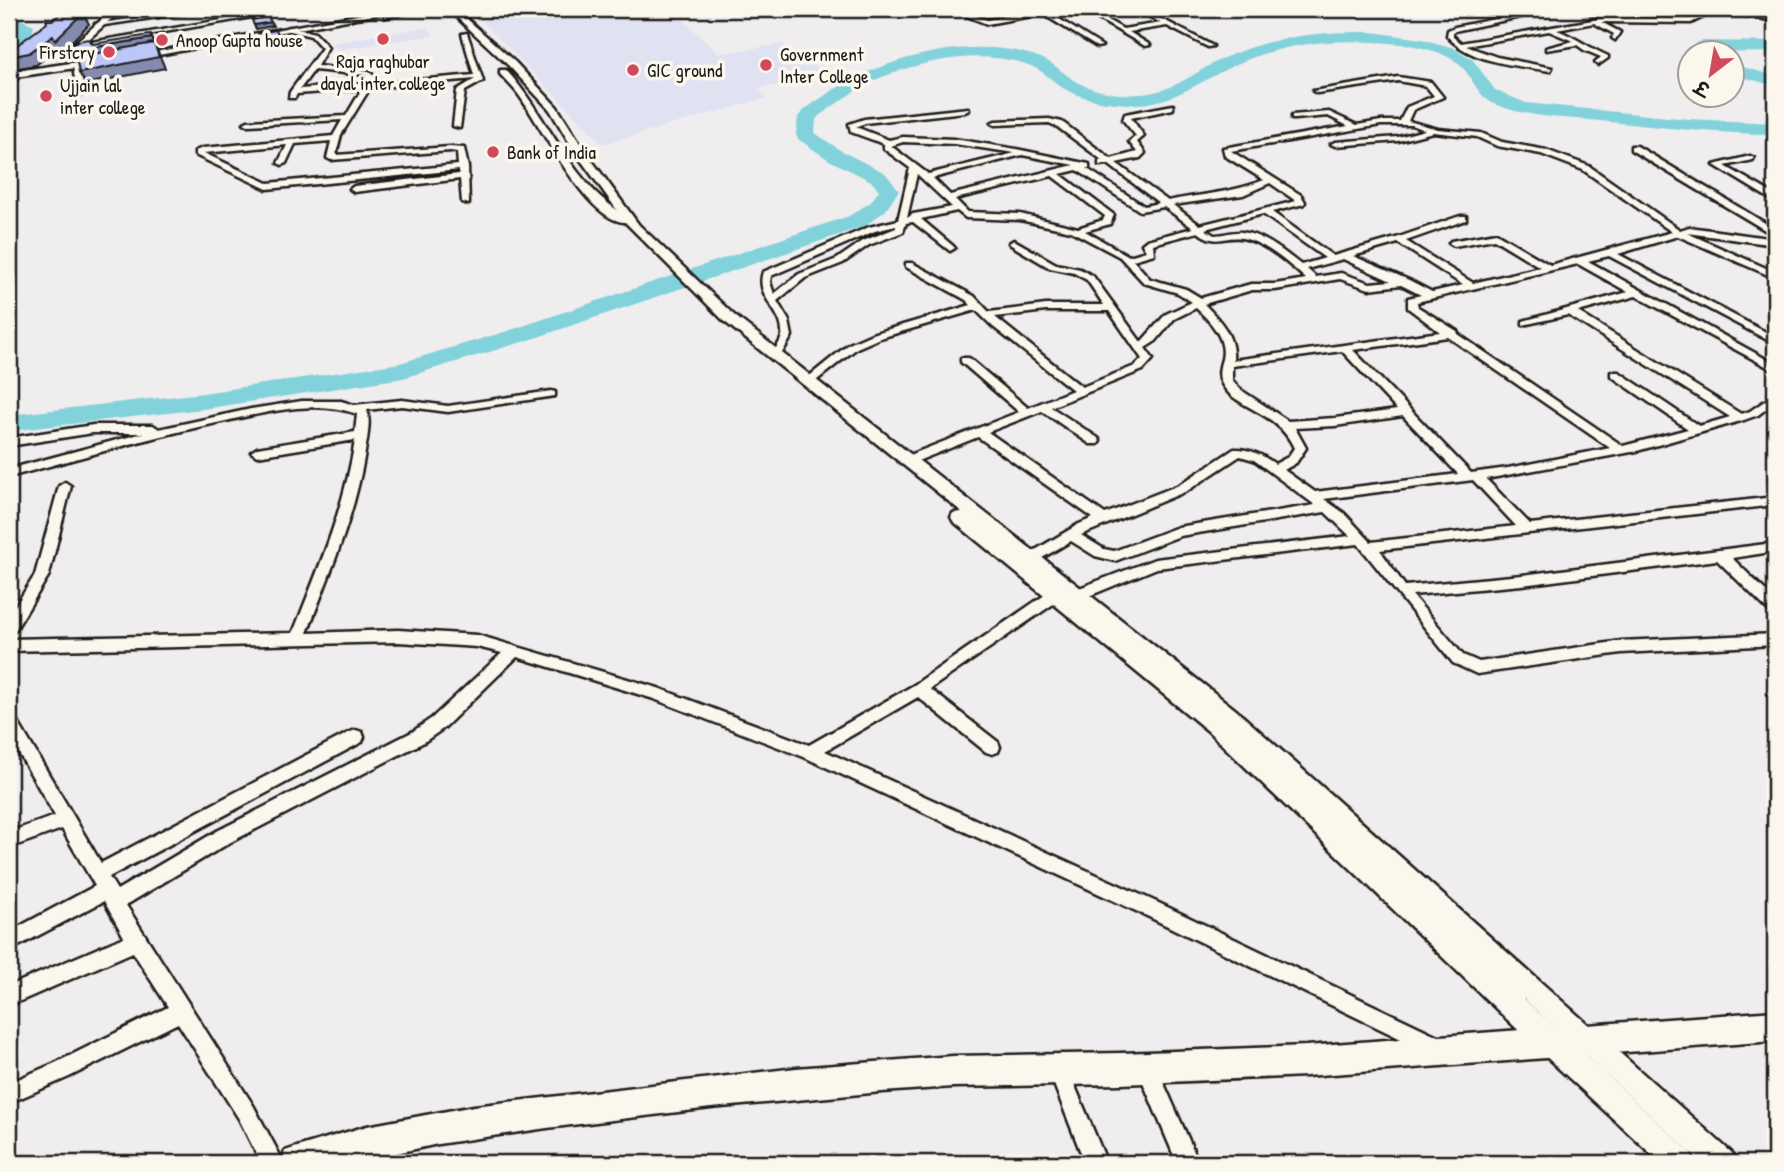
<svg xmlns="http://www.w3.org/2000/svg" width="1784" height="1172" font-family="'Patrick Hand','Playpen Sans Deva',sans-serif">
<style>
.built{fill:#e0e1f1}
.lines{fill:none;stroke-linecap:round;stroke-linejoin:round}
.river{fill:#82d2db;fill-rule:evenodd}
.minor-casing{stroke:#1c1c1c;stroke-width:5}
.tertiary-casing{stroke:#1c1c1c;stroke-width:5}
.secondary-casing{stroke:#1c1c1c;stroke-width:5}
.minor{fill:#fbf7ec;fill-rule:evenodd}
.tertiary{fill:#fbf7ec;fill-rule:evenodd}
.secondary{fill:#fbf7ec;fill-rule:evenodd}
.shaded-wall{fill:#848bae;stroke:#1c1c1c;stroke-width:2}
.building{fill:#bdc6f8;stroke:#1c1c1c;stroke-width:2}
.poi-dot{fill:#d1495b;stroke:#fbf7ec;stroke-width:2.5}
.labels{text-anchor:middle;stroke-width:7;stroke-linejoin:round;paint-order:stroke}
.far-poi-label{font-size:19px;fill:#1c1c1c;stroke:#fbf7ec;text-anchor:start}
</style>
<rect width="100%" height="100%" fill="#efedee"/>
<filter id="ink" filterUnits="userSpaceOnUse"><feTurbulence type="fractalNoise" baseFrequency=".0143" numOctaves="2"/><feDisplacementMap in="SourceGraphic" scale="14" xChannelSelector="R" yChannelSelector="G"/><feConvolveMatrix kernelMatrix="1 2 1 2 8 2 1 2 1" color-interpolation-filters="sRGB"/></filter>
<g filter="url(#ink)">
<path class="built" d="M514,9H671L719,54L782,44L826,74L757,89L766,98L603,144L476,15Z
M427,27L434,35L337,50L333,43Z"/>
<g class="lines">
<path class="river" d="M9,13L34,26C32,38 21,53 9,56V42L17,33L18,28L9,23Z
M1372,32L1422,39L1454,48L1473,60L1495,90L1526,103L1688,119L1775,123V134C1717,134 1659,127 1601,121C1566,118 1530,118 1497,105C1477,97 1475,81 1462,67C1441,46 1399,43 1372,42C1326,39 1279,45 1237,64C1201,80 1171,106 1130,104C1108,103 1083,100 1063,88C1052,81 1042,69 1028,65C982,48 917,61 873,81C853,91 834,105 816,119L815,133L843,152L885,173L899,190L886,210L865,226L529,340L403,378L203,409L9,431V415L203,393L400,363L511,330L849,216L871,202L879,190L871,181L829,160L798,139L796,135L798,117C805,108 817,101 827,94C883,57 976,33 1041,58C1053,63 1062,72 1072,79C1094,93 1124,97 1149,93C1177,89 1201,68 1226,57C1272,36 1322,31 1372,32Z
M1702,41L1775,42V52L1690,53L1696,43Z
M1732,64L1775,76V86L1732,74Z"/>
<g class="minor-casing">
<path id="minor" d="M197,9H212L98,26L95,24Z
M286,9H299L77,47L74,45Z
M949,9H957L987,20L1037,11L1048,12L1102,46L1097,47L1046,16L1037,15L987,24Z
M1081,9H1088L1123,29L1161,23L1136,9H1143L1213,46L1208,47L1167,26L1129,32L1150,45L1145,46Z
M1508,9H1516L1530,15L1459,30L1453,32V36L1461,43L1604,18L1576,9H1585L1610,17L1690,19L1711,9L1775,17V21L1716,11L1691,23L1601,22L1620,32L1615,40L1612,38L1614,34L1594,23L1557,30C1576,37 1589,48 1608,56V58L1598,65L1595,63L1601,57L1584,50L1577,45L1546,50V48L1573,41L1549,31L1466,46L1497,57L1552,68L1550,71C1515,65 1471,63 1447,36L1448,30L1455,27L1520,14Z
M288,27L315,33L328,47L317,66L369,72L374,76L372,84L474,75L462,34L467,33L483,81L465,91L460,128L453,126L457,90L475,79L370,88L341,135L336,155L450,147L464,148L468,167L469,204L462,202L460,179L354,192L350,189L354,186L459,174V170L267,189L195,155V151L203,148L333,136L342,120L248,125L244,123L248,121L346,116L362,89L297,94L295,98H289L290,92L322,48L311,36L286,30ZM314,70L365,75L366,76L364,84L300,89ZM331,141L327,158L331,160L450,151L457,152L458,165L268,183L204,153L287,145L278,163L282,165L286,163L295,144Z
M76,64L79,66L85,93L81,95L77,93L73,66Z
M1398,77L1431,82L1443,97L1413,110L1408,121L1438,129L1481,133L1502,142L1546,150L1589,166L1680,230L1689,227L1775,239V245L1687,233L1775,272V278L1678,236L1618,254L1775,337V344L1609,256L1588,261L1775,364V371L1636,296L1578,312L1741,414L1750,411L1775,394V402L1758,415L1744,420L1637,451L1486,479L1530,524L1775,497V505L1380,550L1405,586L1522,575L1766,544L1773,549L1771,552L1732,558L1775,600V613L1770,612L1717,560L1522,585L1412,595L1463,655L1479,662L1621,641L1775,634V645L1621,653L1477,674L1453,663L1358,544L1157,568L1084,598H1074L1072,594L1074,590L1155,559L1350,536L1325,512L1180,536L1115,561L1095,556L1071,541L1037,561H1027L1025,558L1027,555L1079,524L1093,518L978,437L910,464L906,465L900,461L902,458L1019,412L961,362V358H969L1028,408L1073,390L992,326L976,310L880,338L857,348L812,384L808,385L802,382L849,344L872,334L971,305L966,300L906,267V263H912L974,296L989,312L1046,305H1104L1087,280L1074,273L1050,268L1011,245L1009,243L1014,240L1056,264L1080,269L1093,276L1141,342L1166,314L1192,302L1178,293L1144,283L1120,257L1071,231L1020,220L966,218L957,211L921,219L953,246L955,248L950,251L913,222L906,223L903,232L869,245L843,263L805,278L777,301L789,321L792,336L779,358H771L770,356C774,350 780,344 782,336C785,312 754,297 763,272L869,227L898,220L910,168L884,149V144L851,132L849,124L864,119L968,108L969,110L965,112L865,123L856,127L889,140L903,137L954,139L1016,149L1089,164V168H1086L1144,206L1159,203L1108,164L1099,165V161L1102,160L1056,126L1049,123L995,125L991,123L995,121L1049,119L1062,122L1111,159L1137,152L1129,142L1136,136L1123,120L1125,114L1173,105V109L1131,118L1144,136L1137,142L1145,153L1140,158L1116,163L1168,201C1201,194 1233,193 1264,180L1225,156L1223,148L1348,126L1328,116L1295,119H1292V115L1329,112L1357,125L1381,121H1400L1407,107L1434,96L1426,86L1398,81L1317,93L1313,91ZM1381,125H1412L1425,130L1398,137L1335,142L1331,144L1335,146L1398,141L1433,132L1477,137L1497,146L1541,154L1583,170L1672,232L1550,265L1496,233L1451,241L1449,243L1454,246L1494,239L1540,267L1473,283L1406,241L1466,220V216H1460L1396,238L1333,256L1272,212L1304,204L1305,202L1301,195L1231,151ZM903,142L954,144L1015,153L928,174L891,146ZM1022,155L1074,165L950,195L933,178ZM1077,170L1140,211L1164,207L1193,228L1147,240L1142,244L1146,251L1129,256L1085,231L1110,224L1114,215L1060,174ZM917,174L952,207L913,214L907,218ZM1052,176L1105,216L1103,220L1078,228L1020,214L968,212L955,199ZM1270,183L1296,201L1200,225L1173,205L1243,195ZM1263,214L1325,258L1301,265C1284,252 1264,235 1242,232C1233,231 1224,235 1214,235L1205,229ZM896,226V228L863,241L837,259L799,274L774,294L770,282L771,276L875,231ZM1198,232C1218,248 1226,233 1246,239C1268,245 1289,264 1306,279L1275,284H1251L1201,298L1186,289L1150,279L1133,260L1154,254L1153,244ZM1398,243L1463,285L1432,292L1409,280L1353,256ZM1343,259L1391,281L1370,283L1341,273L1316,277L1307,269ZM1578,264L1628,292L1523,321V325L1568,315L1730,417L1699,426L1619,372H1611V376L1688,429L1623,446L1458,334L1457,331L1418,307L1417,302ZM1340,279L1369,289L1401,285L1421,295L1408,298V308L1440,332L1233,360C1235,336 1220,320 1204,304L1252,290H1275ZM1196,308C1209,320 1227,338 1222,359C1220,366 1217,375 1222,384C1235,409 1277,410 1294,448L1288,457L1275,464C1263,455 1249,448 1234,449L1179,485L1105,514L988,432L1042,411L1090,444H1098L1100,441L1098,438L1051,407L1143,370L1153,359L1145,348L1156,341L1174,319ZM1046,311H1109L1142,359L1135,366L1082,387L995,317ZM1448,337L1610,448L1508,468L1471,473L1353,350ZM1342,351L1397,410L1335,418L1288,421L1241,390L1232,380V366ZM1403,416L1458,474L1315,492L1284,470L1296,463L1306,448L1295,428L1335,426ZM1240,456L1254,460L1315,505L1178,527L1114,551L1104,549L1081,535L1187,491ZM1473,480L1516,526L1371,542L1344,513L1324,499Z
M1631,146H1637L1775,229V236L1631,150Z
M1750,156L1754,158L1753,160L1725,166L1775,195V202L1714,165Z
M551,391L555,392V396L448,412L402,406L367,410C371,422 367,439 365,452C355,515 330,573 307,633L398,630L477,635L658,688L809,745L914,685L1052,590H1062L1064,594L1062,598L930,689L998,742L1000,747L998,752L992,754L986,752L918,697L825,751L1163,905L1442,1038L1445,1045L1442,1052L1435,1055L1428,1052L1149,917L804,757L654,699L517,657L444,728L424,742L229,843L126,905L253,1105L284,1163H261L239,1119L178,1023L69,1077L9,1103V1083L55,1063L168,1007L133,952L9,1006V986L124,937L104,901L9,951V932L95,886L62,829L9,848V832L55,816L9,736V716L15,717L101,863L350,732L356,730L362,732L364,737L362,742L109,877L117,890L217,831L412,732L432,718L502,653L477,647L398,642L9,651V639L293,633C318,570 345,507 355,440L257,456L251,452L257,448L355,432L357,414C317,399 267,412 226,421C153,436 81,458 9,477V469L143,433H93L9,446V438L93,425H153L159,429L251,409L302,401H341L354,405L402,400L448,406Z
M65,482L71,486L49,575L14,632L9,633V616L35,575L59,486Z
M1147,1058L1154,1061L1199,1163H1177L1137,1068L1140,1061Z
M1058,1059L1065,1062L1107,1163H1085L1048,1069L1051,1062Z"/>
</g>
<g class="tertiary-casing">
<path id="tertiary" d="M114,9H122L68,58H62V54Z
M390,9H406L137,59L133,56Z
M448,9H456L515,62L557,107L585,151L639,225L735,316L1236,710L1732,1153L1736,1163H1702L1384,870L1691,1153L1695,1163H1661L1542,1053L1208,731L953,521L951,517L953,513L962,512L725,322L625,222C586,221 540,123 518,94C513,87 506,81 500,74V70H506C546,113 567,176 617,210L575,152L550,110L509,66Z
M99,59L102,64L9,78V72Z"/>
</g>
<g class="secondary-casing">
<path id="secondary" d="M1775,1011V1041L1306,1076L1121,1084L953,1087L882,1092L711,1108L547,1128L438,1144L351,1163H281L285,1151L297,1147L367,1126L474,1106L796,1068L953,1056L1121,1053L1306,1046Z"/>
</g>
<use href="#minor" class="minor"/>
<use href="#tertiary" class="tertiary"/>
<use href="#secondary" class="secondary"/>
</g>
<path class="shaded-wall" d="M131,9H180L134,16Z
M395,9H416L417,13L384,19L382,11Z
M83,13L89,24L61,52L59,47L36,65L13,69L19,79L9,87V57Z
M271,22L273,26L256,29L254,25Z
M280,37L281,41L263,44L261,40Z
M152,38L165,68L86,84L79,73L155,46L69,60L65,52Z"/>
<path class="building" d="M68,9H80L83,13L55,40L53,36L29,53L9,57V51L47,23L46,20H52Z
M379,9H395L382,11Z
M268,17L271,22L254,25L252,20Z
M276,30L280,37L261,40L258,33Z
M150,35L152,38L65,52L78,41L88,39L93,44Z
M154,43L159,57L79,73L76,57Z"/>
</g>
<g class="poi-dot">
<circle cx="383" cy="39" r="7"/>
<circle cx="162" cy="40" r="7"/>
<circle cx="109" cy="52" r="7"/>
<circle cx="766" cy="65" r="7"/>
<circle cx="633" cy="70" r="7"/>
<circle cx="46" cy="96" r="7"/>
<circle cx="493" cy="152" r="7"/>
</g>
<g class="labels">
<g class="far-poi-label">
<text x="176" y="47">Anoop Gupta house</text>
<text x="95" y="59" text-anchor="end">Firstcry</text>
<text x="780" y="61">Government<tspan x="780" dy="22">Inter College</tspan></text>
<text x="383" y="68" text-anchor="middle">Raja raghubar<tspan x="383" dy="22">dayal inter college</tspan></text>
<text x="647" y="77">GIC ground</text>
<text x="60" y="92">Ujjain lal<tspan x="60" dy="22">inter college</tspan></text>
<text x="507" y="159">Bank of India</text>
</g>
</g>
<rect width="1784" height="1172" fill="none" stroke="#fbf7ec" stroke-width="35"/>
<rect x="18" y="18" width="1749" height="1137" fill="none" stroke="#1c1c1c" stroke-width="2.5" filter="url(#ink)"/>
<g transform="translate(1711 74) rotate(211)"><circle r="33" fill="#fbf7ec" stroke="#a29f99" stroke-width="2"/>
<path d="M0-5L12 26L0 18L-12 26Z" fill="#d1495b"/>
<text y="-10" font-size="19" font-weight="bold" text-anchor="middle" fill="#1c1c1c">उ</text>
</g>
</svg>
